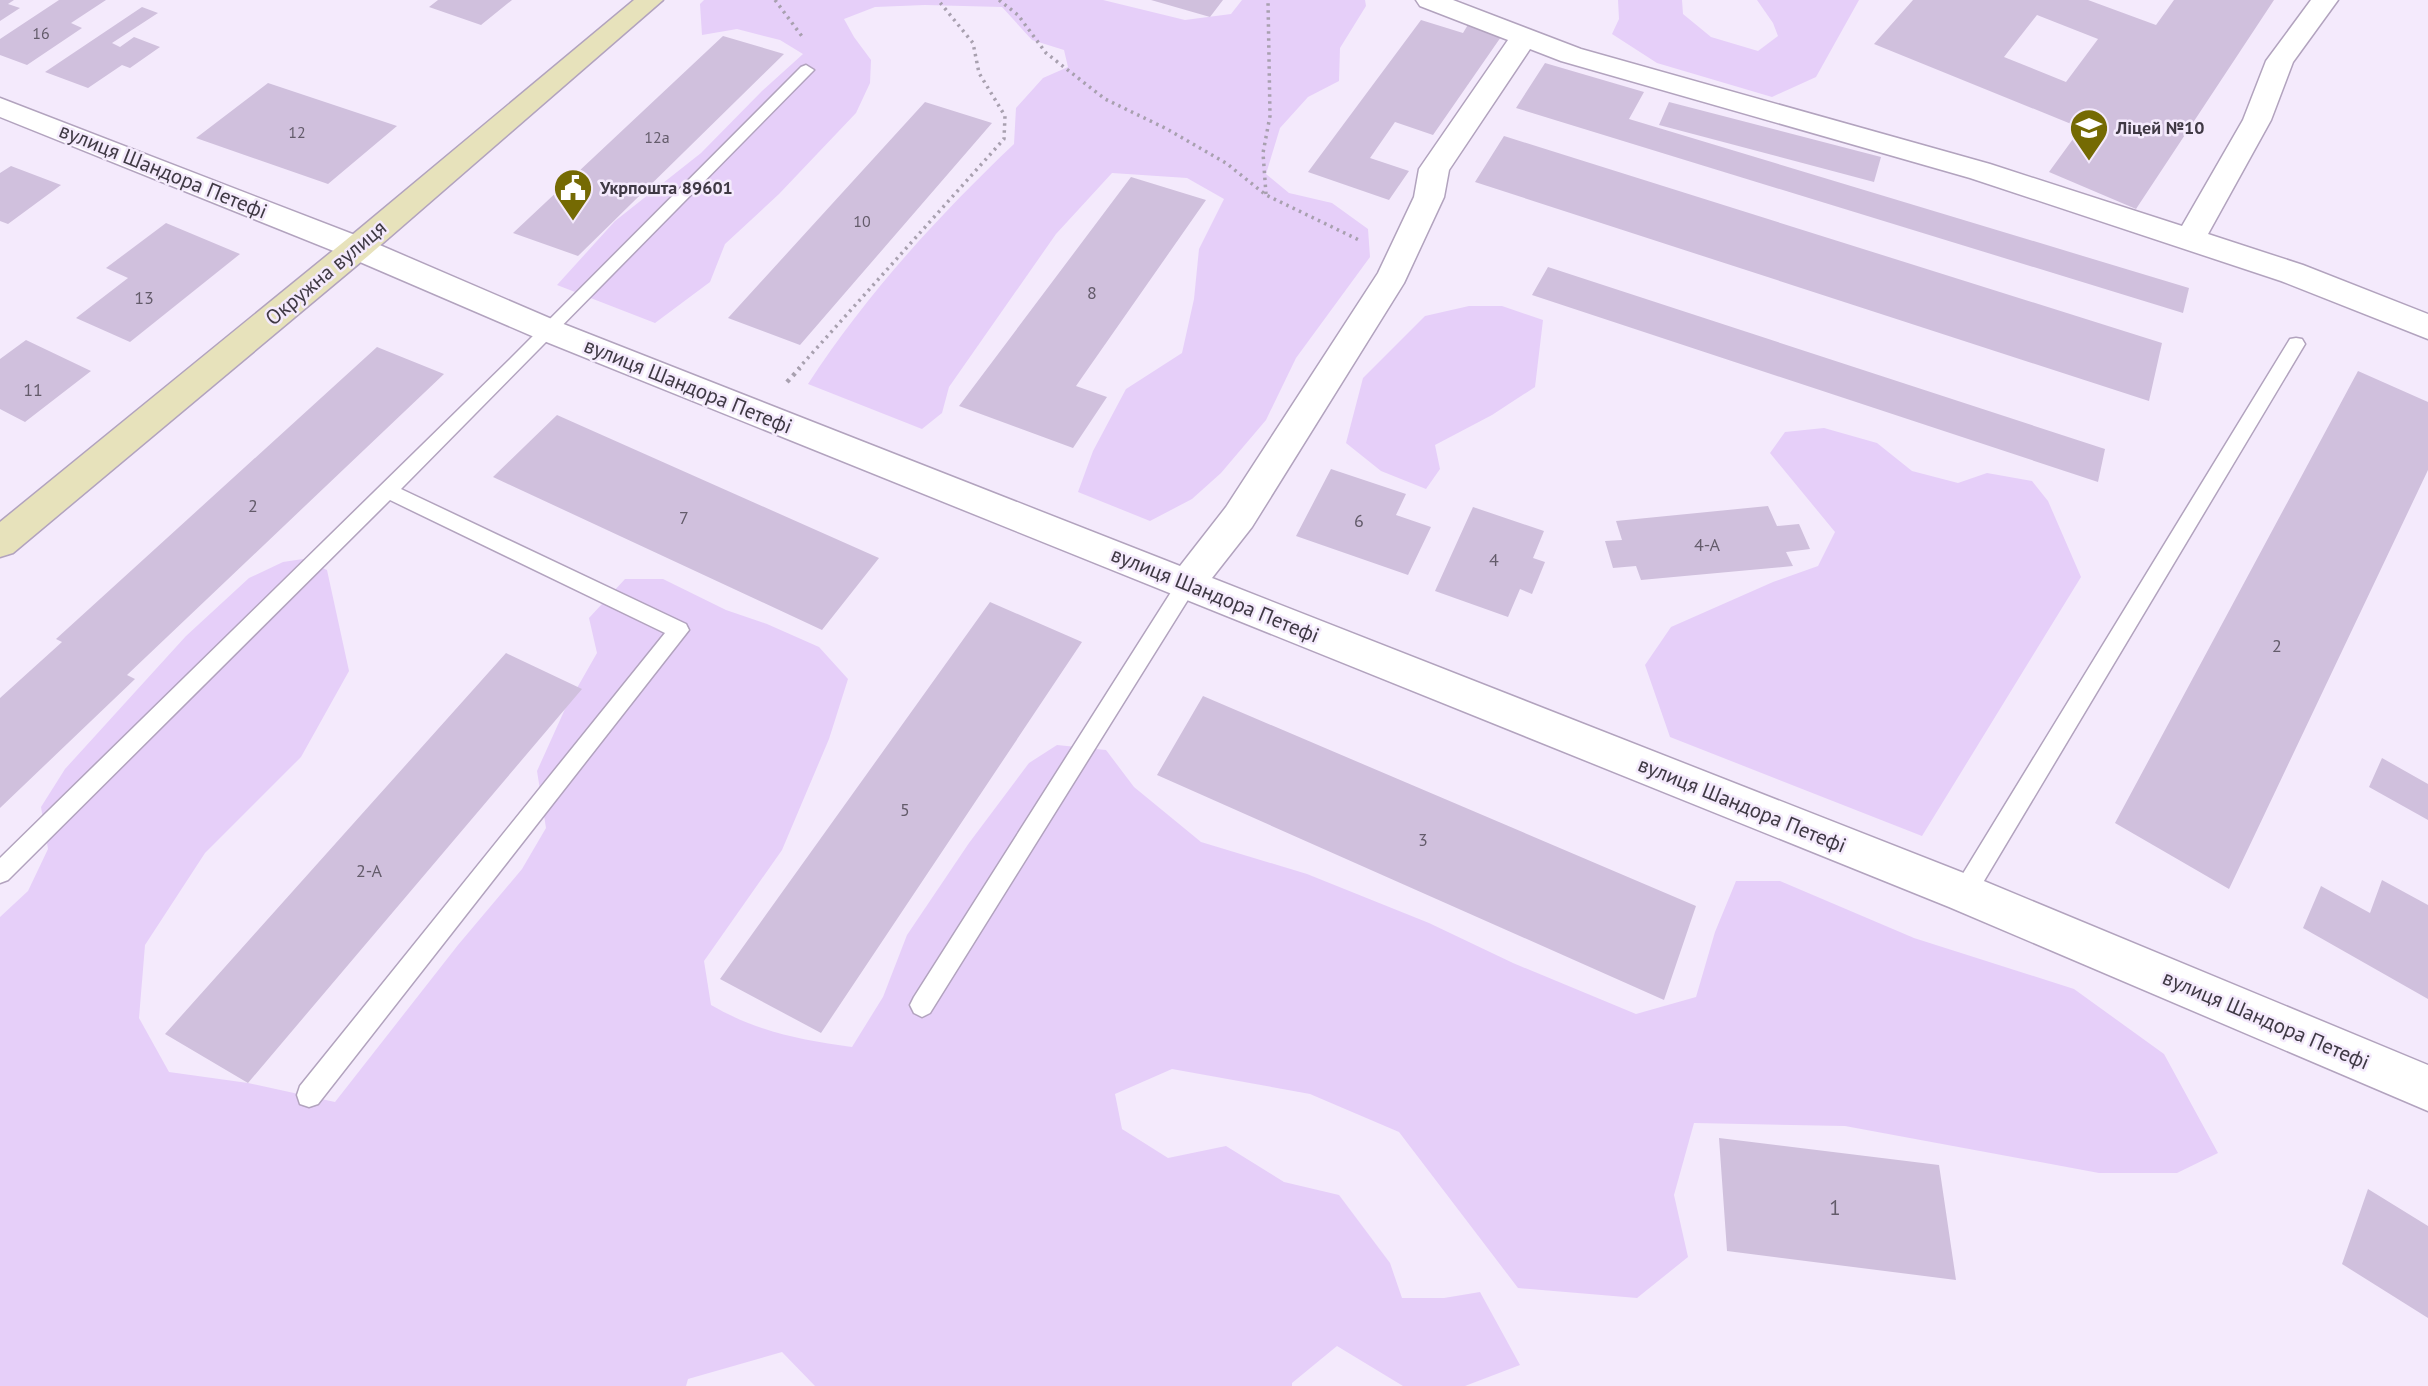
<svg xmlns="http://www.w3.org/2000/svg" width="2428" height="1386" font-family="'PT Sans',sans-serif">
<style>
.green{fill:#e6cff9}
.building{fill:#d0c0dd;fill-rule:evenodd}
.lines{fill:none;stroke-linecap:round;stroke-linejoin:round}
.lane-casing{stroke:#b2a3be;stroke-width:3}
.street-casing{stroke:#b2a3be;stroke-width:3}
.secondary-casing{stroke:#b2a3be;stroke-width:3}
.path-far1{stroke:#a8a0af;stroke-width:3.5;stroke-dasharray:2.5 4.5;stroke-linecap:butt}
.path{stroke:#a8a0af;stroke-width:4.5;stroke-dasharray:3.5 5;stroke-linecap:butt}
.lane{fill:#fff;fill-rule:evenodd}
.street{fill:#fff;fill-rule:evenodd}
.secondary{fill:#e7e2bb;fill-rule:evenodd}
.labels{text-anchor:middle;stroke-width:5;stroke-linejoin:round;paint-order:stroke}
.far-number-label{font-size:16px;fill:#635b6a}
.far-poi-label{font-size:18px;font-weight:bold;fill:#3f3944;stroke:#f4eafc;text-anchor:start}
.number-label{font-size:18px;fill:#635b6a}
.street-label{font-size:21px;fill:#3f3944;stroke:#f4eafc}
.near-number-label{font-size:21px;fill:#635b6a}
</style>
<rect width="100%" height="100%" fill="#f4eafc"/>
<path class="green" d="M704,0H1103L1185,20L1231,14L1242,0H1365L1366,6L1340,48L1339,81L1308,97L1280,128L1266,174L1289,193L1332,203L1368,229L1370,257L1296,358L1266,420L1221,473L1192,499L1150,521L1078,492L1093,451L1126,389L1182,353L1194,299L1199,249L1224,199L1187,178L1112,173L1056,234L949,387L942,413L922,429L808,384C865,296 938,216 1014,144L1016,108L1043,78L1068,67L1064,50L1032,40L1002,7L925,5L875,7L844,19L854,37L871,60L870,83L856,113L779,194L725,244L710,282L655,323L557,285L615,221L701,153L762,91L803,54L780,40L737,29L702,35L700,4Z
M1618,0H1682L1683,14L1711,37L1758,51L1778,36L1773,23L1757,0H1859L1816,77L1772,97L1657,63L1612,34L1619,19Z
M1469,306H1502L1543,320L1535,387L1492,415L1435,445L1440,469L1426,489L1381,471L1346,443L1363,378L1425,316Z
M1824,428L1877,443L1912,471L1958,483L1987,473L2032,481L2048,501L2081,577L1922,836L1670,737L1645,665L1671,627L1773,582L1818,566L1835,532L1770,453L1785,432Z
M303,559L327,570L349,671L301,757L205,853L145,945L139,1018L169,1072L248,1083L335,1102L458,945L522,869L546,828L537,771L565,709L597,653L589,618L625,579H663L726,610L767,624L819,647L848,679L829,739L782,850L704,961L711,1005C758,1032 800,1040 852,1047L883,997L907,935L969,843L1029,763L1057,745L1106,750L1134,787L1201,842L1307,874L1429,923L1513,963L1636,1014L1696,997L1715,932L1736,881H1780L1914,938L2074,989L2164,1054L2218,1153L2177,1173H2099L1845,1126L1694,1123L1674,1195L1688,1257L1637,1298L1518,1288L1399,1132L1310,1094L1172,1069L1115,1094L1122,1129L1168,1158L1226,1146L1284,1182L1339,1195L1390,1263L1402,1298H1444L1480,1292L1520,1365L1465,1386H1403L1337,1346L1292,1383V1386H815L782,1352L688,1379L686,1386H0V917L28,891L48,849L41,807L65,769L186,636L249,578L283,562Z"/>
<path class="building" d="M0,0H14L8,4L20,8L0,21Z
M59,0H106L71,23L82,28L27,65L0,55V39Z
M438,0H512L481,25L429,7Z
M1151,0H1223L1210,17Z
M1913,0H2088L2156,25L2174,0H2274L2136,209L2049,172L2081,128L1874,44ZM2037,15L2098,39L2066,82L2004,57Z
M142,7L158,13L112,43L120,47L134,37L160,47L130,68L122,65L88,88L45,72Z
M1421,20L1463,33L1469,23L1503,34L1433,135L1395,122L1370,158L1409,171L1389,200L1308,172Z
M723,36L784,54L578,256L513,233Z
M1545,63L1644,92L1629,119L2189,288L2183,313L1516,108Z
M268,83L397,126L328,184L196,138Z
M925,102L992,123L800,345L728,318Z
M1669,102L1881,157L1874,182L1659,125Z
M1504,136L2162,343L2149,401L1475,182Z
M11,166L61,185L8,224L0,221V173Z
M1131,177L1206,200L1076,386L1107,397L1073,448L959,406Z
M166,223L240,254L130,342L76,318L128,278L106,268Z
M1548,267L2105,449L2098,482L1532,295Z
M26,340L91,371L25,422L0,409V359Z
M377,347L444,374L127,675L135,679L0,808V698L62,642L56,639Z
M2358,371L2428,402V470L2229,889L2115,823Z
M557,415L879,558L822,630L493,477Z
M1331,469L1406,494L1396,515L1431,527L1408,575L1296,536Z
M1768,506L1777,526L1799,524L1810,549L1786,552L1793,566L1641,580L1636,566L1613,568L1605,541L1622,540L1616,521Z
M1473,507L1544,531L1533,558L1545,562L1532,594L1520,589L1508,617L1435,591Z
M990,602L1082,642L821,1033L720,979Z
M506,653L582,689L248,1083L165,1034Z
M1203,696L1696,906L1664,1000L1157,775Z
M2382,758L2428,784V820L2369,787Z
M2382,880L2428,905V999L2303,928L2321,886L2370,913Z
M1719,1138L1939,1165L1956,1280L1727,1251Z
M2368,1189L2428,1226V1318L2342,1264Z"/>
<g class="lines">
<g class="lane-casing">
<path id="lane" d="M806,65L814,70L811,73L401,489L686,624L689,630L318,1104L309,1107L300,1104L297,1095L300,1086L665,633L390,500L8,880L0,883V858L510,359L801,67Z
M2296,338L2302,339L2305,344L2302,349L1972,901L1964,904L1956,901L1953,893L1956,885L2290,339Z
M1187,576L1194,578L1197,584L1194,590L930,1013L922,1017L914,1013L910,1005L914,997L1180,578Z"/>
</g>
<g class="street-casing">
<path id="street" d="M1416,0H1453L1581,49L1990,164L2182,226L2243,120L2266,61L2311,0H2338L2293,62L2271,120L2208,234L2303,265L2428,314V339L2281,281L1970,178L1561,61L1530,49L1449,170L1444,197L1404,283L1252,527L1212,578L1979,879L2428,1065V1111L1949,907L539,339L346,256L0,117V98L368,240L561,323L1180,566L1226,507L1378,273L1414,197L1419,169L1508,40L1420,6Z"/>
</g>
<g class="secondary-casing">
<path id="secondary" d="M634,0H663L368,256L13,553L0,557V522L346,240Z"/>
</g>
<path class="path-far1" d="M775,0L804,39
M999,0L1018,15L1046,53L1105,99L1167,129L1226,163L1266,195L1361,241
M1266,194L1263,153L1270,116L1268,0
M798,369L1004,139L1005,116L979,73L973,43L938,0"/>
<path class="path" d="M787,382L800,368"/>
<use href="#lane" class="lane"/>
<use href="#street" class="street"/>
<use href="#secondary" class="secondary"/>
</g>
<defs>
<g id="school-pin" transform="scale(2.0125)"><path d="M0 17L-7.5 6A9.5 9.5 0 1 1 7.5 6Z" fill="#756a03" stroke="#f4eafc"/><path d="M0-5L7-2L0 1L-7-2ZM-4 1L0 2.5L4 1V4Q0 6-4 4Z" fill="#fff"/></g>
<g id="civic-pin" transform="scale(2.0125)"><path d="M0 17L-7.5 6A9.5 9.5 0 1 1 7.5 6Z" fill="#756a03" stroke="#f4eafc"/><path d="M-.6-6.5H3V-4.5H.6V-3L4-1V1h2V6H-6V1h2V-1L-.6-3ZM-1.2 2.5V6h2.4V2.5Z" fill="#fff"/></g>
</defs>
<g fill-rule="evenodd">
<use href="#school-pin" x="2089" y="128"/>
<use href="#civic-pin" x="573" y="188"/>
</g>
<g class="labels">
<g class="far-number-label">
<text x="41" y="39">16</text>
<text x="297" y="138">12</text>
<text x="657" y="143">12а</text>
<text x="862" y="227">10</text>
</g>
<g class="far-poi-label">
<text x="2116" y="134">Ліцей №10</text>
<text x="600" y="194">Укрпошта 89601</text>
</g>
<g class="number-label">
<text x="1092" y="299">8</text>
<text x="144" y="304">13</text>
<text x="33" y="396">11</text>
<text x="253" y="512">2</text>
<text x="684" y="524">7</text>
<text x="1359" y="527">6</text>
<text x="1707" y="551">4-А</text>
<text x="1494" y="566">4</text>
<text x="2277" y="652">2</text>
<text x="905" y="816">5</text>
<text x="1423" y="846">3</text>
<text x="369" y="877">2-А</text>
</g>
<g class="street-label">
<text transform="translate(163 171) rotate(22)" y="7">вулиця Шандора Петефі</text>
<text transform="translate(326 273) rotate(-40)" y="7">Окружна вулиця</text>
<text transform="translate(688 386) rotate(22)" y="7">вулиця Шандора Петефі</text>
<text transform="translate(1215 595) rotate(22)" y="7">вулиця Шандора Петефі</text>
<text transform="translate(1742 805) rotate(22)" y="7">вулиця Шандора Петефі</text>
<text transform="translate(2266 1020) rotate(23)" y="7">вулиця Шандора Петефі</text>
</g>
<g class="near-number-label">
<text x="1835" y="1215">1</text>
</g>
</g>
</svg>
